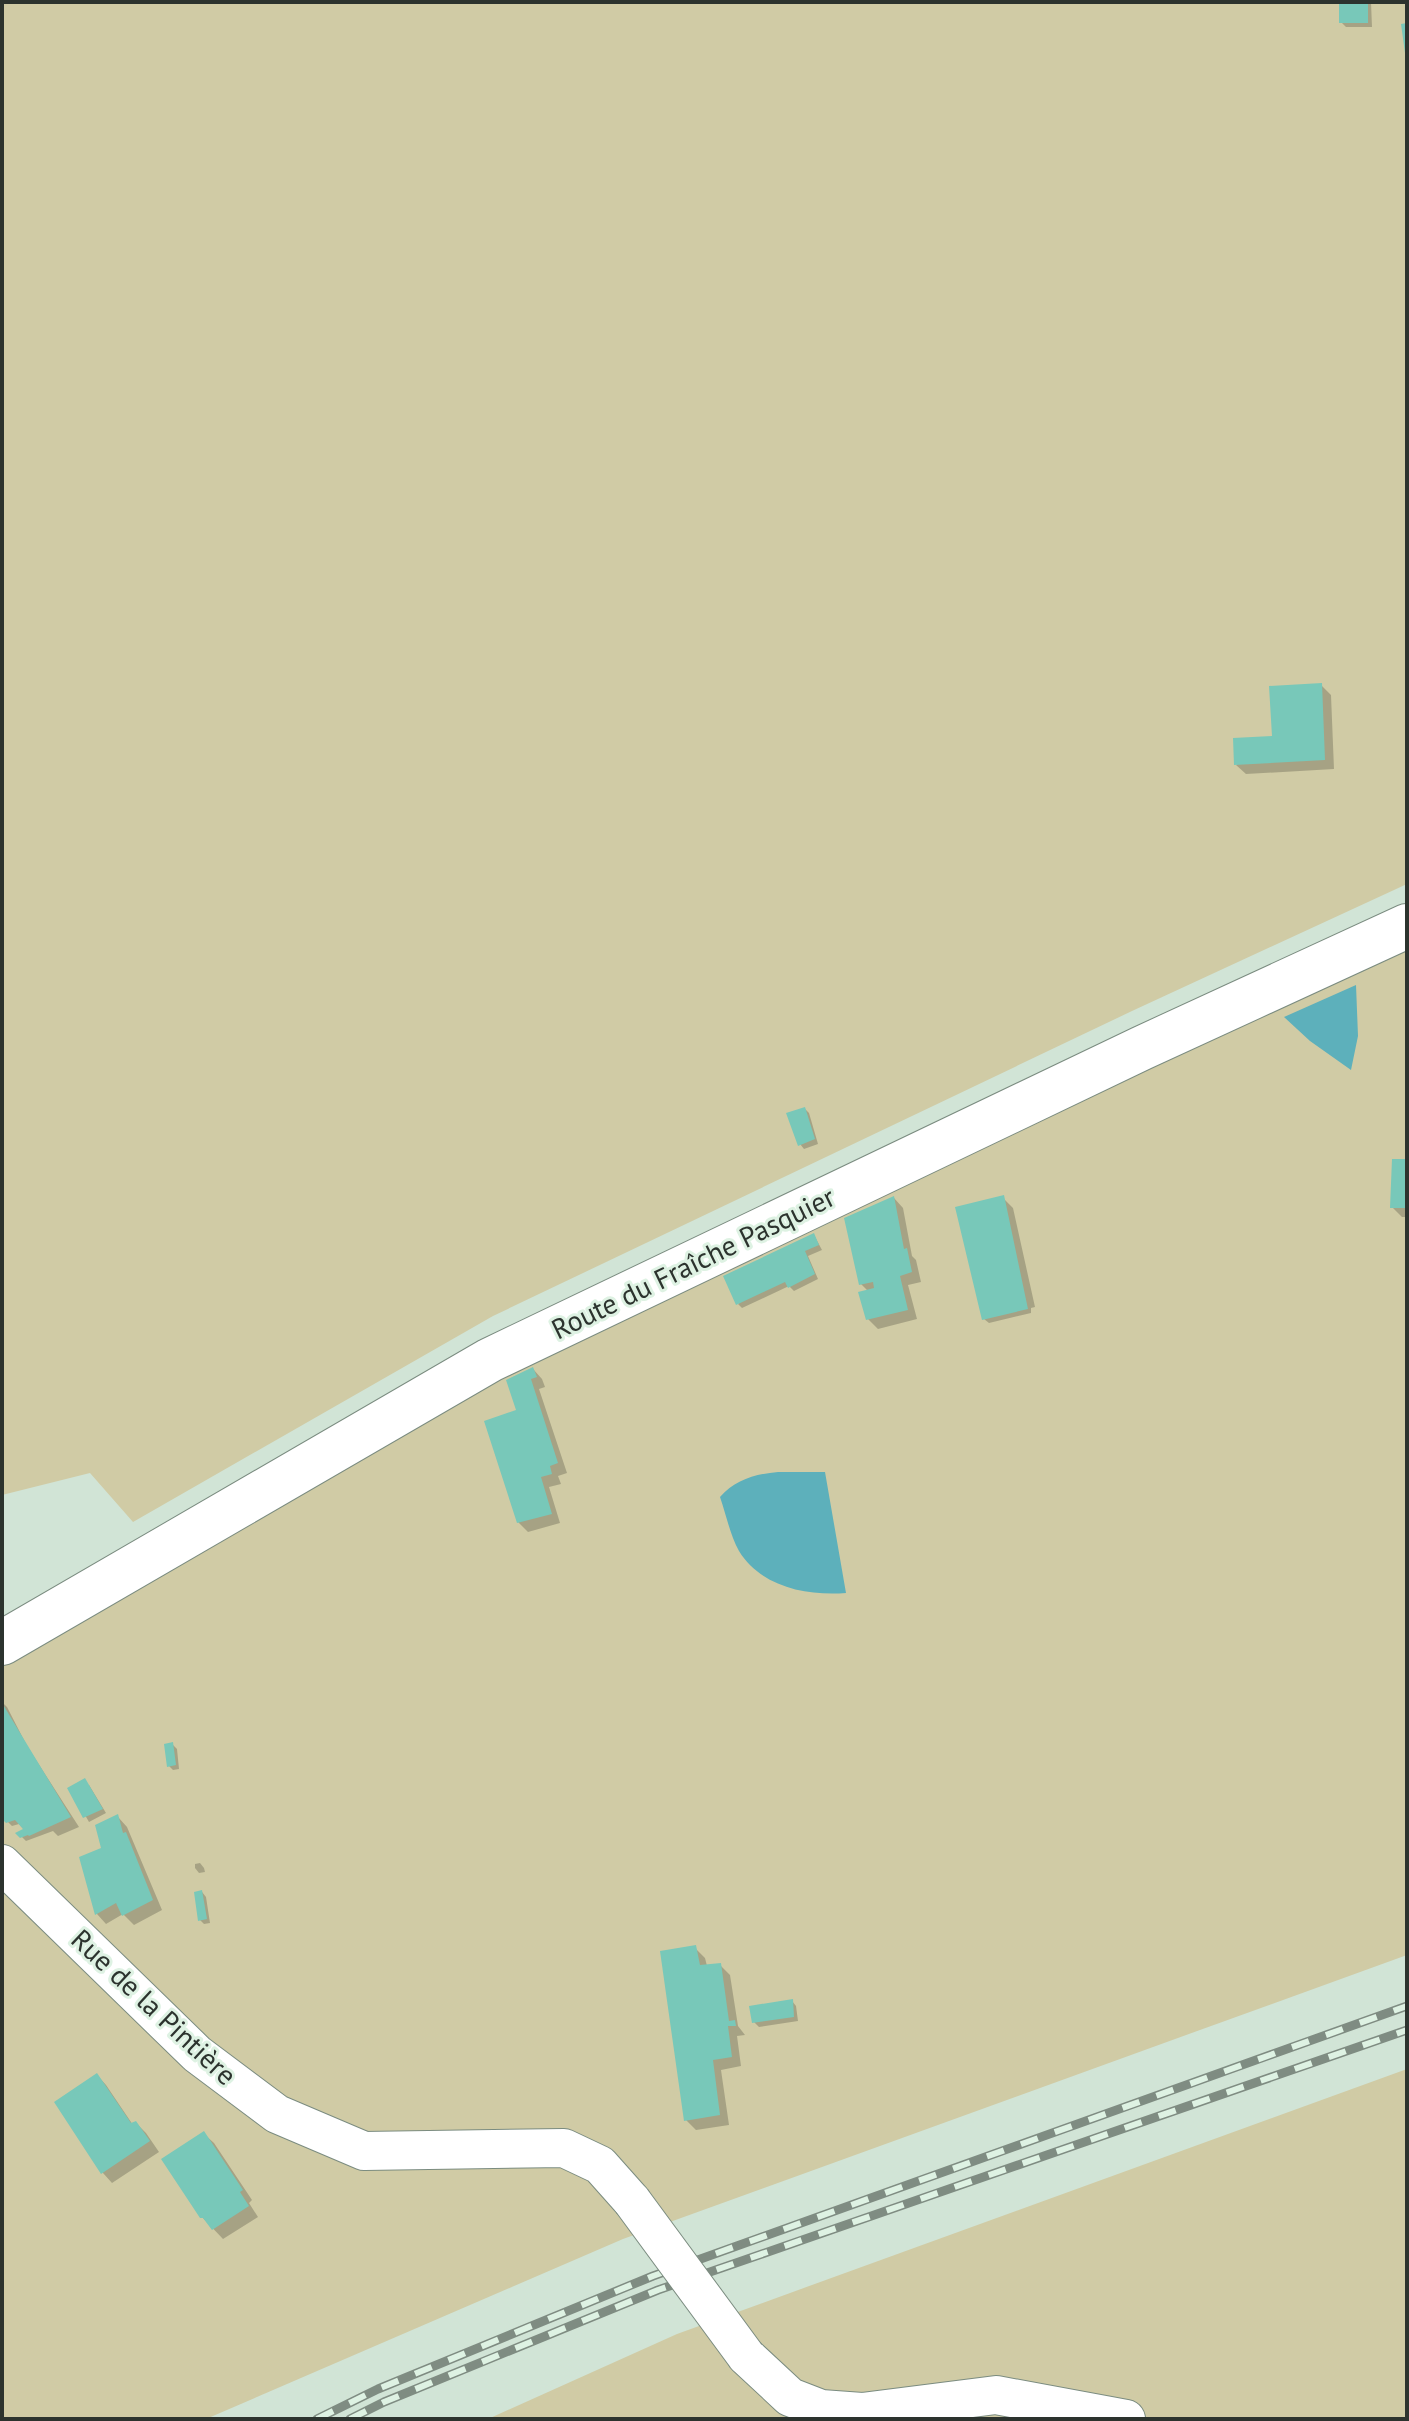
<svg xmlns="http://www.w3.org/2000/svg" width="1409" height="2421" font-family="'PT Sans',sans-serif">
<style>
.green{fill:#d0cba5}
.water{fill:#5db0bb}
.shadow{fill:#0003}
.building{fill:#78c8b9}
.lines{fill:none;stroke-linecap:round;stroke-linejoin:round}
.street-casing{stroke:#7b8c80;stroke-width:40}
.secondary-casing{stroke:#7b8c80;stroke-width:46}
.street{stroke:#fff;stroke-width:38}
.secondary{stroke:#fff;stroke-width:44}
.rail-casing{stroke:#7f8c82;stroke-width:9}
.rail{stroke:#def2e3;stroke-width:6;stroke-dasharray:18;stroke-linecap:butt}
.street-bridge-casing{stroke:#7b8c80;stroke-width:40;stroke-linecap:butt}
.street-bridge{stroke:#fff;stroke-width:38}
.labels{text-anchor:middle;stroke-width:6;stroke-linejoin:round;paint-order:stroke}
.street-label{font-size:28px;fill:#2c332e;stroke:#def2e3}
</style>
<rect width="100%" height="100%" fill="#d1e4d6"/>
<path class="green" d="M2,2H1407V884L1132,1011L493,1316L133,1522L90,1473L2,1495Z
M1407,926V1955L623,2239L206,2419H2V1667L490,1360Z
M1407,2069V2419H488L677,2334Z"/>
<path class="water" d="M1356,985L1358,1036L1351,1070L1310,1041L1284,1017Z
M778,1472H825L846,1593C807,1596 761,1587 739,1551C730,1535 726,1514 720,1497C735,1480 755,1474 778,1472Z"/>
<path class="shadow" d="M1341,2H1371L1372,27H1346L1341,22Z
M1321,685L1331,695L1334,769L1246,774L1236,765L1274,738Z
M805,1109L809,1113L818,1144L804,1149L800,1144Z
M1407,1161V1217H1402L1392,1207Z
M894,1198L903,1208L912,1256L916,1260L921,1282L908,1285L917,1319L878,1329L868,1319V1291L861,1284Z
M1003,1198L1013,1208L1035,1307L1031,1308V1313L989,1323L984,1319Z
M814,1235L822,1250L808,1256L818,1279L794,1291L789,1286L742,1308L738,1304Z
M533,1369L542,1379L545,1387L539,1389L567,1473L558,1476L561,1484L549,1487L560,1523L528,1532L518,1522V1412Z
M2,1702L7,1707L27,1746L79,1827L58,1836L53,1831L26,1841L19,1834L25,1831L19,1824L12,1826L2,1816Z
M173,1745L177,1749L179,1769L173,1770L169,1766Z
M89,1785L106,1813L89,1822L70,1789Z
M118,1817L127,1827L162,1910L134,1925L123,1914L106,1924L97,1914L104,1849Z
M200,1863L204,1868L205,1872L199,1873L195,1868V1864Z
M202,1892L206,1897L210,1923L204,1924L200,1920Z
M695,1948L705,1958L707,1966L720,1965L730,1975L738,2026L745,2035L737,2036L741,2066L721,2070L729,2125L696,2130L686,2120Z
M792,2001L796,2006L798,2021L759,2027L754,2022Z
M97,2075L106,2085L133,2125L136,2123L146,2133L159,2152L112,2183L103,2173L56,2103Z
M204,2134L214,2143L252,2200L249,2203L258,2217L223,2239L202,2217Z"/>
<path class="building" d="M1339,2H1368V23H1339Z
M1407,23V52L1405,53L1401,24Z
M1322,683L1325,760L1234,765L1233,738L1272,736L1269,686Z
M805,1107L815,1139L798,1146L786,1113Z
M1392,1159H1407V1208H1390Z
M1004,1195L1028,1309L982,1320L955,1207Z
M894,1196L904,1249L907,1248L912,1272L900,1276L908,1310L866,1320L858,1292L874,1288L873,1282L859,1285L844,1218Z
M814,1233L819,1245L805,1251L815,1274L788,1288L785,1282L736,1305L723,1276Z
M533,1367L537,1377L531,1379L558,1463L550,1466L552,1474L541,1477L552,1514L517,1523L484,1421L516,1410L506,1380Z
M2,1703L71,1817L29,1836L28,1835L20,1838L15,1833L23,1829L15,1820L6,1823L2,1819Z
M173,1742L176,1765L167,1767L164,1744Z
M85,1778L103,1809L83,1818L67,1788Z
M118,1814L123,1833L126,1832L153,1900L122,1916L116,1903L95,1915L79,1857L101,1848L95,1825Z
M202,1890L207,1919L198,1921L194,1892Z
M696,1945L700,1965L721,1963L729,2021L735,2020L736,2026H728L732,2057L713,2060L720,2115L684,2121L660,1951Z
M793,1999L794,2017L752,2023L749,2006Z
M97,2073L131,2123L136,2121L150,2141L101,2174L54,2102Z
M204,2131L243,2190L240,2192L249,2206L212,2230L203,2218H200L161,2159Z"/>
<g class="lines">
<g class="street-casing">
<path id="street" d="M2,1864L197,2054L277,2114L364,2151L564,2148L600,2165L632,2201
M746,2356L790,2397L821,2409L862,2412L996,2395L1126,2419"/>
</g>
<g class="secondary-casing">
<path id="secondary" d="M2,1643L490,1360L1142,1048L1407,926"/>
</g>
<use href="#street" class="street"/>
<use href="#secondary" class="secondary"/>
<g class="rail-casing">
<path id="rail" d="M317,2419L378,2389L653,2276L1407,2006
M350,2419L384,2402L658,2290L1407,2030"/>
</g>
<use href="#rail" class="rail"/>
<g class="street-bridge-casing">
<path id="street-bridge" d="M632,2201L746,2356"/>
</g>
<use href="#street-bridge" class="street-bridge"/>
</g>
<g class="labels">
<g class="street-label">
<text transform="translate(693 1263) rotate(-26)" y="10">Route du Fraîche Pasquier</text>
<text transform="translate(154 2007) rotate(43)" y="10">Rue de la Pintière</text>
</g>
</g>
<rect width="1409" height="2421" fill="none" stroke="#2c332e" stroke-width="8"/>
</svg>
